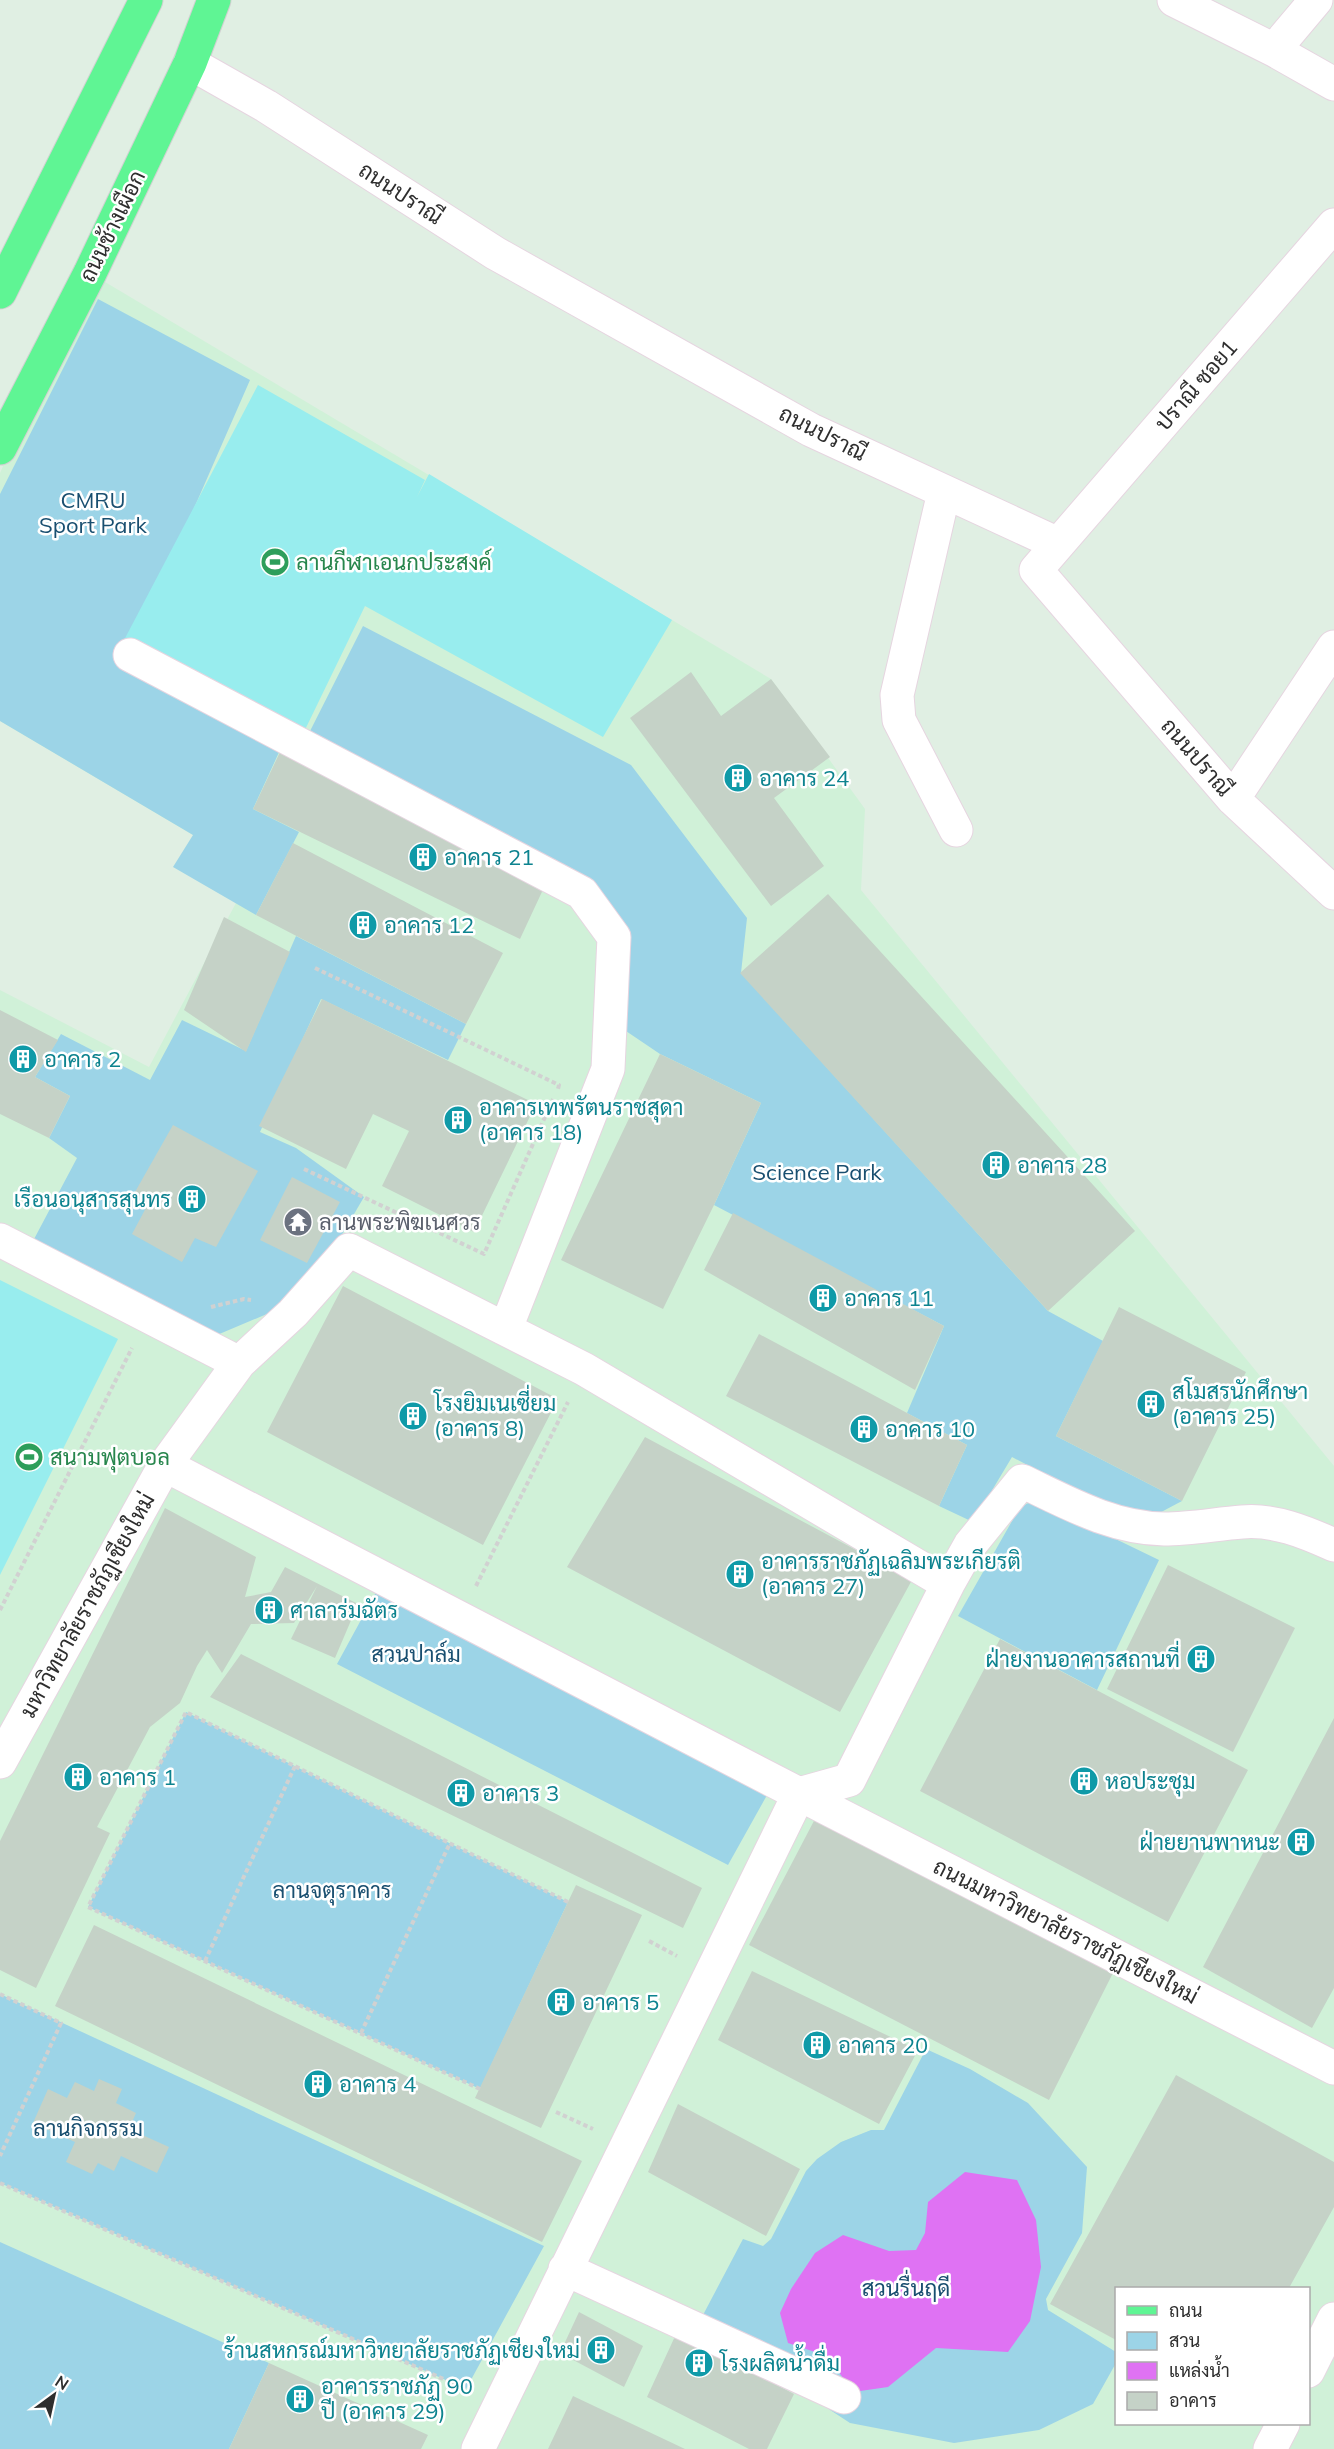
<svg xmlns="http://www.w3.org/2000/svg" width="1334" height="2449" font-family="Mulish,Sarabun,sans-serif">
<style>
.education{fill:#d0f1d8;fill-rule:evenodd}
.green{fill:#9cd4e7}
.pitch{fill:#98edee}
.water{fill:#df72f3}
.building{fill:#c5d2c7}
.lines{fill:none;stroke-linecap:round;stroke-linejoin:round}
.minor-casing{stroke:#e6d5e0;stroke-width:35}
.major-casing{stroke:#d1d1d1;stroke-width:35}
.path{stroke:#d1d1d1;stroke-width:4;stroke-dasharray:4.5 3;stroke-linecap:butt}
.minor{stroke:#fff;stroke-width:33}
.major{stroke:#5ff594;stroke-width:33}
.labels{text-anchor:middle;stroke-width:5;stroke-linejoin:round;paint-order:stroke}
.street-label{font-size:22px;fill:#2e2e2e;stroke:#fff}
.park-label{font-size:22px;fill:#194f70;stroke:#fff}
.leisure-label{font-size:22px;fill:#27864d;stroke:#fff;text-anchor:start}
.culture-label{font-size:22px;fill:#0d838f;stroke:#fff;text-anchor:start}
.worship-label{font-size:22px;fill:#5b616d;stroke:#fff;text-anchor:start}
</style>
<rect width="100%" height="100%" fill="#e0efe3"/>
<path class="education" d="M90,273L771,679L865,809L861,890L1334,1466V2449H0V990L149,1067L237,901L193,835L0,721V473ZM1116,2288H1308V2424H1116Z"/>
<path class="green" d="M98,299L250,380L130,655L286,737L253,809L299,832L256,915L173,867L193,835L0,721V494Z
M363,626L631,765L747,918L741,973L1048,1311L1103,1341L1056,1436L1182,1501L1148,1519L1067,1486L1012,1457L973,1522L939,1506L967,1445L907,1413L944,1326L714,1205L761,1103L660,1054L620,1027L614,937L582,893L303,745Z
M296,936L466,1024L448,1060L321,999L260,1132L296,1148L364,1197L340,1238L274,1311L217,1335L33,1241L77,1158L49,1138L70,1096L35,1077L61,1034L150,1080L182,1020L246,1051Z
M1035,1500L1159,1560L1097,1690L958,1616L1020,1507Z
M380,1585L771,1788L728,1865L337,1664Z
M186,1712L568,1902L480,2089L88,1907Z
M0,1994L544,2246L466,2389L0,2183Z
M926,2049L970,2069L1028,2103L1087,2167L1082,2233L1046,2299L1048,2310L1116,2352V2363L1093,2404L1039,2430L954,2443L850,2423L798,2389L693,2334L743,2239L763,2246L771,2239L806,2171L817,2159L841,2142L871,2130H884Z
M0,2242L269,2363L229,2449H0Z"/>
<path class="pitch" d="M258,385L425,480L417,497L429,474L672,620L603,737L365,606L302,736L122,644Z
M0,1280L118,1339L0,1575Z"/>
<path class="water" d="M965,2172L1017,2180L1036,2220L1041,2267L1030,2321L1008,2352L936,2348L888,2387L853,2392L833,2364L812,2351L788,2343L780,2313L791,2289L815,2253L843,2235L889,2251L916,2250L925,2233L928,2202Z"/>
<path class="building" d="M691,672L721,716L771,679L830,757L774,798L824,866L771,906L630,718Z
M280,752L547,881L520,939L253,809Z
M293,843L503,953L466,1024L256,915Z
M828,894L1135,1231L1048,1311L740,973Z
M224,917L290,952L246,1052L184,1010Z
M322,999L536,1104L474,1232L382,1186L409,1131L373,1114L346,1169L259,1126Z
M0,1010L58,1040L35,1077L70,1096L49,1138L0,1114Z
M660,1054L761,1103L714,1205L663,1309L561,1260Z
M173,1125L258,1171L216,1247L195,1238L182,1262L132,1234L147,1206L135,1192Z
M292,1177L340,1202L307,1263L260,1240Z
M733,1213L944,1326L915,1390L704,1270Z
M343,1286L558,1399L483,1545L267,1432Z
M1119,1307L1246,1372L1182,1501L1056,1436Z
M759,1334L967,1445L939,1506L726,1396Z
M645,1437L912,1580L840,1712L567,1567Z
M165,1508L256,1557L245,1597L271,1592L285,1567L358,1604L335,1658L291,1639L317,1586L294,1623L251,1624L222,1673L207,1650L197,1666L180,1703L150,1727L97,1827L110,1833L36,1988L0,1970V1841Z
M1168,1565L1295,1628L1233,1752L1107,1689Z
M1000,1639L1248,1770L1168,1922L920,1791Z
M241,1654L702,1888L683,1928L210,1697Z
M1334,1718V1988L1312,2028L1203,1967Z
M816,1817L1117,1965L1049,2100L749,1945Z
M576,1885L642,1915L541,2128L475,2098Z
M94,1925L582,2161L542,2242L55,2006Z
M752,1971L918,2050L879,2124L718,2040Z
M1176,2075L1334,2162V2207L1289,2288H1116V2340L1050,2304Z
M99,2079L122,2089L116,2103L136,2113L129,2129L169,2147L157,2173L121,2156L114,2171L98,2163L92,2174L66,2162L75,2142L33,2123L48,2089L67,2098L75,2082L94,2091Z
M678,2104L800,2169L766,2236L648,2172Z
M579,2312L643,2346L624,2387L560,2353Z
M677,2332L794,2394L767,2449H749L647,2397Z
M269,2363L428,2435L421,2449H229Z
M573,2396L685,2449H548Z"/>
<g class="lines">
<g class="minor-casing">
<path id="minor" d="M1174,0L1274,50L1334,84
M1274,50L1316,0
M190,63L266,106L495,253L811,430L1058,544
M1334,225L1036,570L1233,799L1334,893
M944,492L897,695L899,720L956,830
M130,655L582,893L614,937L608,1069L506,1328
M1233,799L1334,647
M0,1240L239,1363
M948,1584L970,1545L1022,1481C1068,1503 1112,1528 1164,1529C1190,1529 1216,1524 1242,1522C1274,1519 1305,1532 1334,1545
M0,1762L165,1465L239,1363L293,1313L349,1250L584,1369L948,1584L849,1780L799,1794L165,1465
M565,2269L844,2397
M1308,2371L1334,2319
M478,2449L799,1794L1334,2068
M1270,2449L1283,2424"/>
</g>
<g class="major-casing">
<path id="major" d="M0,292L146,0
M0,448L90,273L190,63L214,0"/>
</g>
<path class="path" d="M315,968L559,1085L558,1089
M304,1169L484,1254L553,1099
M211,1307L244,1299L251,1300
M476,1586L568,1402
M0,1610L132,1348
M649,1941L677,1956
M205,1961L295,1766
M0,1994L61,2023L0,2156
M361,2033L450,1843
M480,2089L88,1907L186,1712L568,1902
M556,2112L593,2129
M0,2183L466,2389"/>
<use href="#minor" class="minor"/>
<use href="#major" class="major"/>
</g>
<defs>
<g id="stadium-disc" transform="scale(1.5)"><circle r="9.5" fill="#2e9e5b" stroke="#fff"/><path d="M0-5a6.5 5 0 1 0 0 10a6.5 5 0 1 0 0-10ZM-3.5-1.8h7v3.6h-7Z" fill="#fff"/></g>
<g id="building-disc" transform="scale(1.5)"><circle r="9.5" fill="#0f9aa8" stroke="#fff"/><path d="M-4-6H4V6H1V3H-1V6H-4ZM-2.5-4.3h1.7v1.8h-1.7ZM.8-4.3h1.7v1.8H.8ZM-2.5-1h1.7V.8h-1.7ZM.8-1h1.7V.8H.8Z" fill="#fff"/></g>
<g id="temple-disc" transform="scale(1.5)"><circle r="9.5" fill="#6b7280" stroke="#fff"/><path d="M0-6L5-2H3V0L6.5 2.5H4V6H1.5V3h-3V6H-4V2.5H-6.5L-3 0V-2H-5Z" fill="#fff"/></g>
</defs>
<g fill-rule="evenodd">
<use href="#stadium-disc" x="275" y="562"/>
<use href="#building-disc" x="738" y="778"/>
<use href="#building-disc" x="423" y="857"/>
<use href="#building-disc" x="363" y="925"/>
<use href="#building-disc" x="23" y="1059"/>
<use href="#building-disc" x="458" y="1120"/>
<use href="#building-disc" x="996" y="1165"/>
<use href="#building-disc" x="192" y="1199"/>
<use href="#temple-disc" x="298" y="1222"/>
<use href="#building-disc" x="823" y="1298"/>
<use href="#building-disc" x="1151" y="1404"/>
<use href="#building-disc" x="413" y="1416"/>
<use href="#building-disc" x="864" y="1429"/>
<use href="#stadium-disc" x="29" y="1457"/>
<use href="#building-disc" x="740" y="1574"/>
<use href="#building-disc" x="269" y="1610"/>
<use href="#building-disc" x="1201" y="1659"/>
<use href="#building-disc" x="78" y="1777"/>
<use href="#building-disc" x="1084" y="1781"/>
<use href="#building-disc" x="461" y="1793"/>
<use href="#building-disc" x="1301" y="1842"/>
<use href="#building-disc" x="561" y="2002"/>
<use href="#building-disc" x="817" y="2045"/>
<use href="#building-disc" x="318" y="2084"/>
<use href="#building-disc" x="601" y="2350"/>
<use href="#building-disc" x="699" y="2363"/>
<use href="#building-disc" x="300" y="2399"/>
</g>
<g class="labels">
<g class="street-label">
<text transform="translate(401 193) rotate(33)" y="8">ถนนปราณี</text>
<text transform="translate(112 226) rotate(-64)" y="8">ถนนช้างเผือก</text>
<text transform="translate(1196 385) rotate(-49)" y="8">ปราณี ซอย1</text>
<text transform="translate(823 433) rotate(27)" y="8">ถนนปราณี</text>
<text transform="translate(1197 757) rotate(49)" y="8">ถนนปราณี</text>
<text transform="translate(87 1605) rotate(-61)" y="8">มหาวิทยาลัยราชภัฏเชียงใหม่</text>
<text transform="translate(1066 1931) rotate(27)" y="8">ถนนมหาวิทยาลัยราชภัฏเชียงใหม่</text>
</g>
<g class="park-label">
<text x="93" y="508">CMRU<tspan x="93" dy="25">Sport Park</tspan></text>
<text x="817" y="1180">Science Park</text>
<text x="416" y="1662">สวนปาล์ม</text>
<text x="332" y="1898">ลานจตุราคาร</text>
<text x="88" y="2136">ลานกิจกรรม</text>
<text x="906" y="2296">สวนรื่นฤดี</text>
</g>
<g class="leisure-label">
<text x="296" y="570">ลานกีฬาเอนกประสงค์</text>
<text x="50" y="1465">สนามฟุตบอล</text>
</g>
<g class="culture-label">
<text x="759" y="786">อาคาร 24</text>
<text x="444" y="865">อาคาร 21</text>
<text x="384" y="933">อาคาร 12</text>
<text x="44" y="1067">อาคาร 2</text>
<text x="479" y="1115">อาคารเทพรัตนราชสุดา<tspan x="479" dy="25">(อาคาร 18)</tspan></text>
<text x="1017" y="1173">อาคาร 28</text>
<text x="171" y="1207" text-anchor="end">เรือนอนุสารสุนทร</text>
<text x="844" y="1306">อาคาร 11</text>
<text x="1172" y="1399">สโมสรนักศึกษา<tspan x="1172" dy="25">(อาคาร 25)</tspan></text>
<text x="434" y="1411">โรงยิมเนเซี่ยม<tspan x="434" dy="25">(อาคาร 8)</tspan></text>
<text x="885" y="1437">อาคาร 10</text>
<text x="761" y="1569">อาคารราชภัฏเฉลิมพระเกียรติ<tspan x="761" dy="25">(อาคาร 27)</tspan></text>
<text x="290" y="1618">ศาลาร่มฉัตร</text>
<text x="1180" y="1667" text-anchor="end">ฝ่ายงานอาคารสถานที่</text>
<text x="99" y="1785">อาคาร 1</text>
<text x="1105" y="1789">หอประชุม</text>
<text x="482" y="1801">อาคาร 3</text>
<text x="1280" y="1850" text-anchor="end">ฝ่ายยานพาหนะ</text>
<text x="582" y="2010">อาคาร 5</text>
<text x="838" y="2053">อาคาร 20</text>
<text x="339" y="2092">อาคาร 4</text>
<text x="580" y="2358" text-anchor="end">ร้านสหกรณ์มหาวิทยาลัยราชภัฏเชียงใหม่</text>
<text x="720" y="2371">โรงผลิตน้ำดื่ม</text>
<text x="321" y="2394">อาคารราชภัฏ 90<tspan x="321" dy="25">ปี (อาคาร 29)</tspan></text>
</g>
<g class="worship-label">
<text x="319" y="1230">ลานพระพิฆเนศวร</text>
</g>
</g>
<rect x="1115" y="2287" width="195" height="138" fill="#ffffff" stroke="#ababab" stroke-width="1.5"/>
<rect x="1127" y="2306" width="30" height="9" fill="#5ff594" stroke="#ababab" stroke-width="1.5"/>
<text x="1169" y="2317" font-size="18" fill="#2e2e2e">ถนน</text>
<rect x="1127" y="2332" width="30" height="18" fill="#9cd4e7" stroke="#ababab" stroke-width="1.5"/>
<text x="1169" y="2347" font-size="18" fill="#2e2e2e">สวน</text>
<rect x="1127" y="2362" width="30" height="18" fill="#df72f3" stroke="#ababab" stroke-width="1.5"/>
<text x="1169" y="2377" font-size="18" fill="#2e2e2e">แหล่งน้ำ</text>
<rect x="1127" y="2392" width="30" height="18" fill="#c5d2c7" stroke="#ababab" stroke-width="1.5"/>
<text x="1169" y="2407" font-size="18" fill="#2e2e2e">อาคาร</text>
<g transform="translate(54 2395) rotate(33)" stroke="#ffffff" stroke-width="4.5" paint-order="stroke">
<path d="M0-4.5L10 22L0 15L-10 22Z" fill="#2e2e2e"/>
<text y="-9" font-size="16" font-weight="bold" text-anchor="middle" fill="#2e2e2e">N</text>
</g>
</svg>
